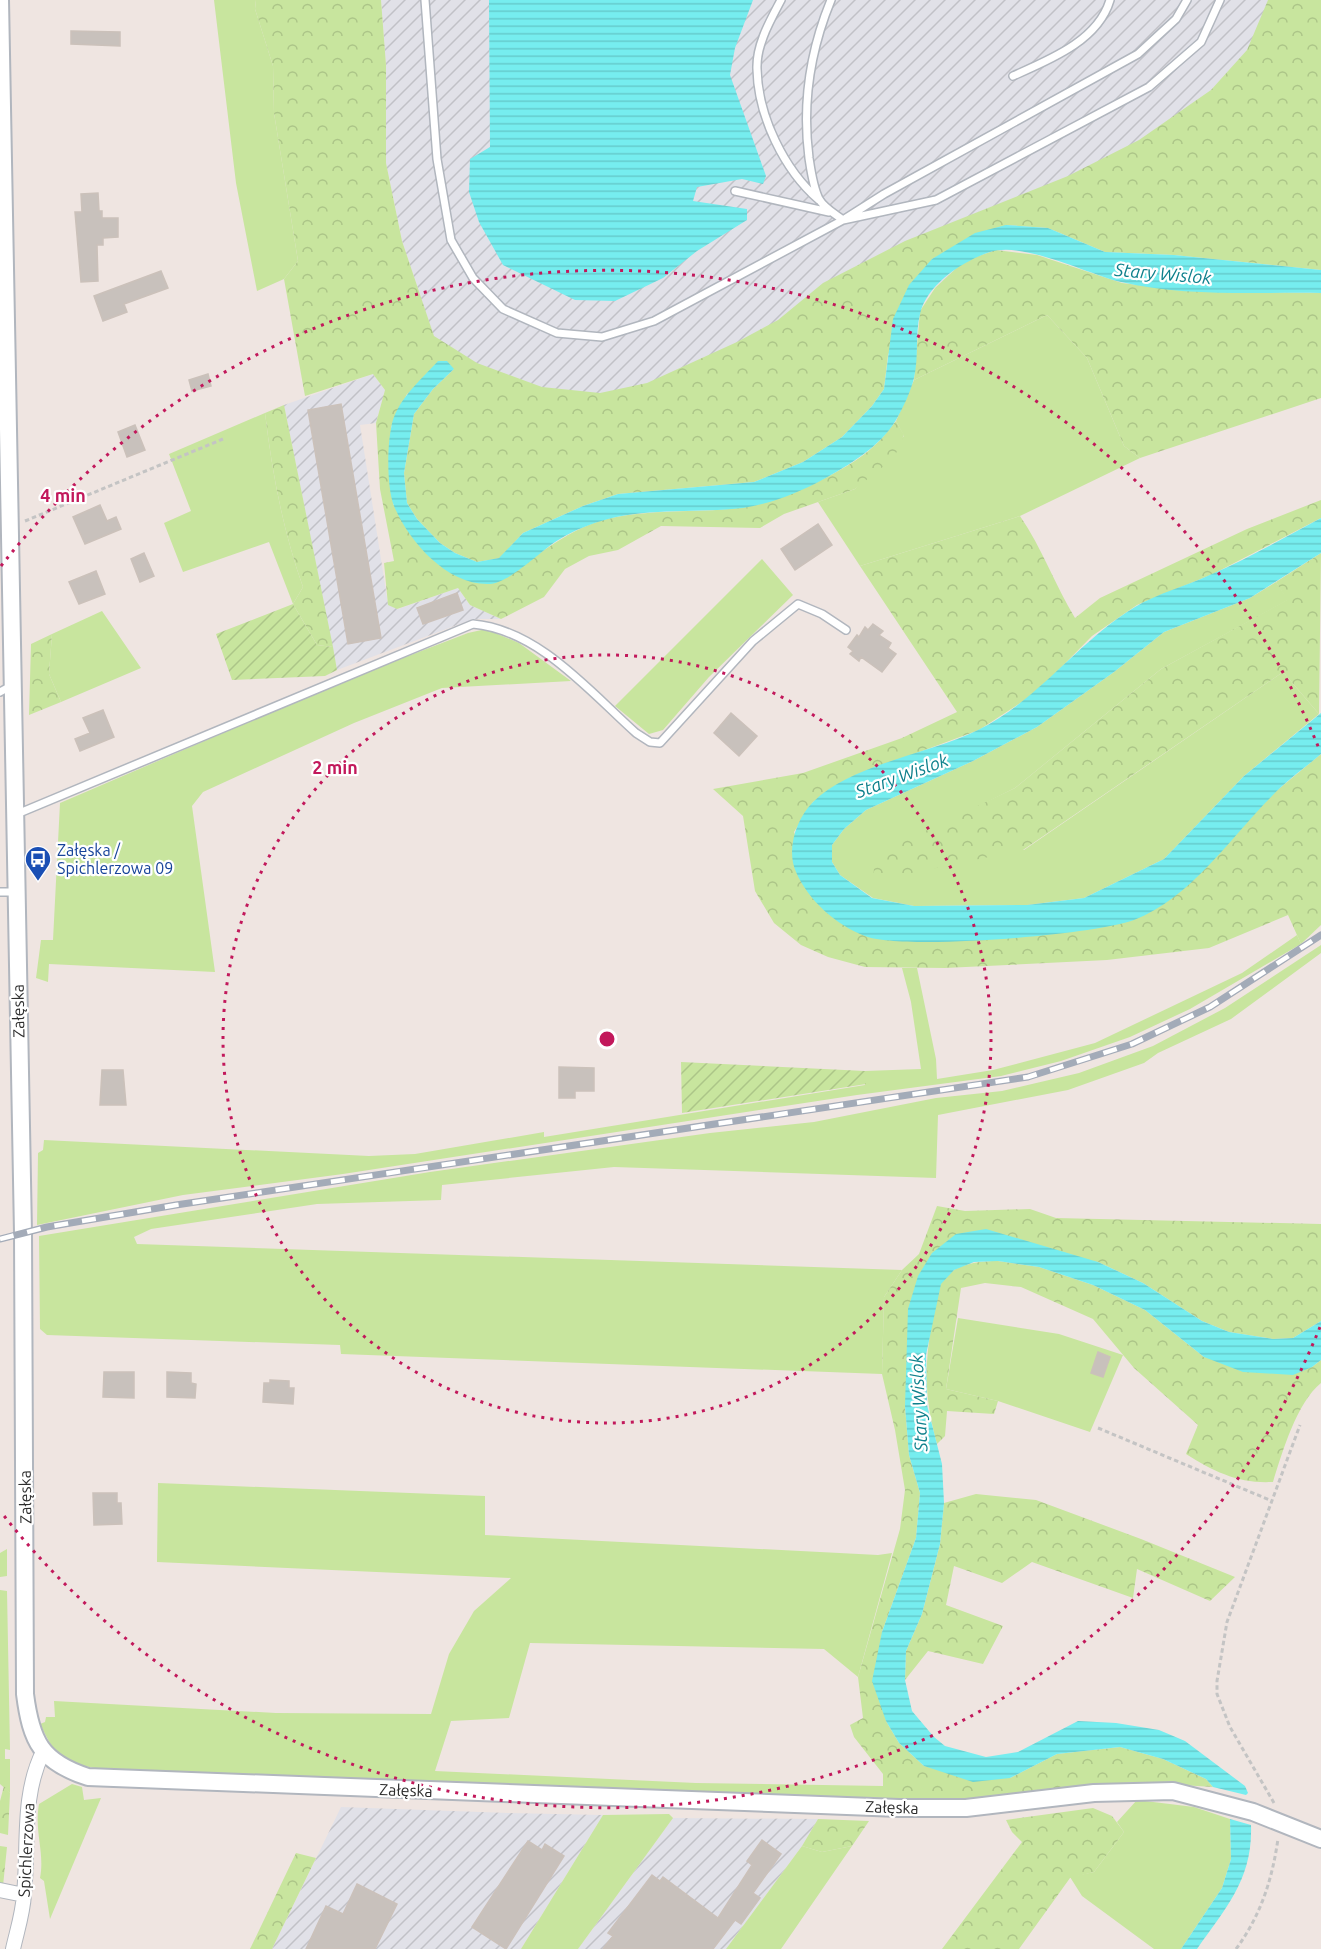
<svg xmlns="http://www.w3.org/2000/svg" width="1321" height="1949" font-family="Ubuntu,sans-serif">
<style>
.industrial{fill:url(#industrial-furrows)}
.grass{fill:#c8e59e}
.forest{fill:url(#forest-crowns)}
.garden{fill:url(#garden-furrows)}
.water{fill:url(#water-rules)}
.building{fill:#c8c1bc;stroke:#cbc1ba;stroke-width:1.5}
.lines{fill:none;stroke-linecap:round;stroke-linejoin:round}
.service-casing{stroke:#b1b6be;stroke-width:10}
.minor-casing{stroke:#b1b6be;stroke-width:16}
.tertiary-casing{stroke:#b1b6be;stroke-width:20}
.path{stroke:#c4c4c4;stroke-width:3;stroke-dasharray:4.5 3;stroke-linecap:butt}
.service{stroke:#fff;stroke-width:7}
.minor{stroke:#fff;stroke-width:14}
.tertiary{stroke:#fff;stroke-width:16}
.rail-casing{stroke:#a3abb8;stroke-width:7}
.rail{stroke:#fff;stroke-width:4.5;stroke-dasharray:14;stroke-linecap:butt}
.ring{fill:none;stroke:#c2185b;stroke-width:3;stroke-dasharray:3 6}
.labels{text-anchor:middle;stroke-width:4.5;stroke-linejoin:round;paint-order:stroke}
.transit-label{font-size:16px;fill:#164399;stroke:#fff;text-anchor:start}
.street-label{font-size:16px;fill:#2e2e2e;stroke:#fff}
.water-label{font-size:18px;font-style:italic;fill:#0e808c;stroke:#fff}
.centre{fill:#c2185b;stroke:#fff;stroke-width:3}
.ring-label{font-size:18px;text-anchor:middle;font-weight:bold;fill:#c2185b;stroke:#fff;stroke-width:4.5;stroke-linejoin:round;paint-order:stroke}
</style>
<defs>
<pattern id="industrial-furrows" width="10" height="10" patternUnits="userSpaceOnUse" patternTransform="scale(1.5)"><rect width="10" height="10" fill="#e1e1e8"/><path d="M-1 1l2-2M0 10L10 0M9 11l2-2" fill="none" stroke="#c1c1c7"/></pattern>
<pattern id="forest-crowns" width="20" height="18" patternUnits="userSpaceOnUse" patternTransform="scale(1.5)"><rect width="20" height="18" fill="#c8e59e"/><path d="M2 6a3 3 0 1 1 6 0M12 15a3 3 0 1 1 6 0" fill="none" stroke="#acc588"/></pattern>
<pattern id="garden-furrows" width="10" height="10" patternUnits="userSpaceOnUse" patternTransform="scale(1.5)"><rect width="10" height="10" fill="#c8e59e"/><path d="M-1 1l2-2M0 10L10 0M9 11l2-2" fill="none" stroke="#acc588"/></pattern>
<pattern id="water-rules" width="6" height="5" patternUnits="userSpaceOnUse" patternTransform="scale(1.5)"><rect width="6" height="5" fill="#76edef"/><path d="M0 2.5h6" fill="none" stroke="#66cccd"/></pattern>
</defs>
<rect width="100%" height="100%" fill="#efe5e1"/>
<path class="industrial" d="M381,0H1321L1048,228L600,458L434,337L402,241L386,163V65Z
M373,374L385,390L376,423L360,425L388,604L398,609L458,588L470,605L501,619H473L337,670L284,405Z
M341,1807L508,1813L603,1815L521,1949H272Z
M673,1818L818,1819L802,1846L726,1949H578Z"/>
<path class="grass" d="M214,0H256L255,9L273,66L274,113L298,261L284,279L257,291L236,183Z
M1047,315L1087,358L1124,446L1140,458L1020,516L860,566L818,502L855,489L904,436L896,421L914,380Z
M265,413C272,472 283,531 303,587L293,604L269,542L183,572L164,523L191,511L169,454Z
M762,559L793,595L709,677L663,730L649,734L615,706Z
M1276,582L1288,600L1161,669L1015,788L931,830L1024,850L1283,672L1319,714L1244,776L1164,859L1084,898L1027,905L914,906L873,898L840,875L832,862V845L844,829L866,810L973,761L1037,727L1114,672L1164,632L1250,598Z
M102,611L141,668L61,702L49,674L52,634Z
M486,629L519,643L571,681L442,688L354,723L203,792L192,806L215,972L49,964L48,982L36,978L41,940H53L60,803L351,678L468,633Z
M1297,935L1301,944L1190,1009L1130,1037L1061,1061L1001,1076L857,1095L343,1174L183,1195L37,1225L38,1153L43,1150L44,1140L369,1156L415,1154L544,1132V1137L865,1085V1071L921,1069L911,1002L902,968H917L936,1059L937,1079L993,1070L1095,1043L1242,973Z
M1321,945V953L1231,1019L1158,1053L1144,1063L1068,1090L938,1115L936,1178L614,1167L442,1185L441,1200L317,1204L151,1229L134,1237L137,1244L902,1270L884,1297L882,1374L341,1354L340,1345L47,1335L40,1329L39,1236L430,1172L710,1133L814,1122L936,1098L1002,1091L1079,1073L1153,1046L1225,1008Z
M958,1318L1059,1334L1123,1355L1090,1432L998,1401L946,1389Z
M158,1483L485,1496V1535L878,1555L892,1553L858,1677L824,1649L530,1643L509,1718L451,1721L435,1771L696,1783L883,1786V1800L194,1775C158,1772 96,1776 64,1758C52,1751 46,1735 40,1724L45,1722L46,1717H55L54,1701L276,1713L431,1714L449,1654L474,1611L511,1578L157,1562Z
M7,1549V1576L0,1577V1553Z
M0,1590L7,1591L10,1750L5,1749V1759H10V1793L0,1784Z
M72,1784L82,1787L84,1800L101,1798L50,1919L44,1881L40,1878C45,1852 34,1832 39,1804Z
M1137,1800L1194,1807L1230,1819L1231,1859L1222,1888L1181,1949H1154L1082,1896L1070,1877L1094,1872L1124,1832L1117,1822Z
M669,1814L673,1818L578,1949H521L603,1815Z
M802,1846L822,1852L852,1846L781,1949H726Z"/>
<path class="forest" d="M256,0H381L386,65V163L402,241L434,336L477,363L542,387L600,393L647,383L737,342L778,320L823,283L905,241L1068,176L1139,140L1211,90L1247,50L1268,0H1321V270L1174,255L1105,252L1048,228L1006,225L932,259L888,355L884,389L872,406L842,437L803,462L754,482L618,494L583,506L523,533L500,558L477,562L455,553L440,543L417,519L407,503L404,473L414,414L433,389L454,369L407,394L391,427L393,504L431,558L512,573C542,552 571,528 607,519C653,508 699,514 744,507C779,503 850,470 875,445C883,438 889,429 896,421L904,435L894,458L855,489L784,514L760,528L661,526L618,550L589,556L565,569L544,597L501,619L470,605L458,588L397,609L388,605L384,563L394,561L380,489L376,423L385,390L373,374L305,396L284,279L298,261L274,113L273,66L255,9Z
M996,250L1037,255L1122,283L1188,291L1321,293V398L1140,458L1124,446L1087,358L1047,315L914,380L920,311L935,288L964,261Z
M284,405L333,647L317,645L293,604L303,587C283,531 272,472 265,413Z
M1321,500V518L1213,574L1137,605L1092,636L1037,692L979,730L849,778L813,802L794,832L826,912L1085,930L1275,792L1321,754V925L1301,944L1288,915L1209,948L1107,960L945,968L865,967L828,957L801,945L774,923L755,891L743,816L713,789L803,773L902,738L957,712L860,566L1020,516C1042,548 1055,585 1075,618L1100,598L1247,529Z
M1321,553L1319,714L1283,672L1023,850L873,881L875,855L1015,788L1161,669L1287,600L1276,582Z
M52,634L49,674L61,702L29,715L31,644Z
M937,1206L965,1211L1030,1209L1056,1218L1321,1224V1321L1293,1338L1273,1339L1229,1332L1202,1321L1143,1283L1098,1262L932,1253L905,1406L909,1455L920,1493L916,1538L882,1632L886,1721L899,1743L924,1766L1010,1778L1057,1754L1120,1747L1163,1759L1206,1779L1213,1787L1133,1782L1010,1797L883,1800V1774L854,1737L850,1725L863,1718L858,1677L900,1529L905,1490L895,1430L882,1374L884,1297L902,1270L919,1254Z
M998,1261L1039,1267L1093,1285L1145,1310L1204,1357L1312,1367L1321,1360V1383C1297,1402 1282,1453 1273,1482C1240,1484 1214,1472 1186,1454L1198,1425L1134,1368L1093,1319L1021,1287L985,1283L961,1288L946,1389L998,1401L994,1414L947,1411L945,1436L937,1444C924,1396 924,1365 933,1316C935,1307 936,1292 940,1284C952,1264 977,1261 998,1261Z
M976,1494L1036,1500L1141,1539L1235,1577L1210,1601L1137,1569L1133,1598L1032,1562L1002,1583L954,1566L946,1605L1003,1626L983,1664L928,1651L905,1680L906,1651L922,1614L940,1544L944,1503Z
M4,1786L10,1793L8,1835L0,1833V1801Z
M1093,1808L1112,1816L1124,1832L1094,1872L1070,1878L1019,1949H942L1022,1842L1012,1832L1006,1820Z
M818,1819L869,1821L852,1846L822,1852L802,1846Z
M0,1846L7,1847L3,1886L0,1885Z
M296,1853L316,1858L272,1949H250Z"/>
<path class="garden" d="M293,604L317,645L333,647L337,670L325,676L232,680L216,634Z
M681,1062L865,1071L866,1084L682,1113Z"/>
<path class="water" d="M489,0H753L735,48L730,75L766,176L763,184L742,179L697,187L693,201L747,209V220L697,251L663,278L615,301L575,300L503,265L479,222L469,192L470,159L490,147Z
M1006,225L1048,228L1105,252L1174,255L1321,270V293C1255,292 1185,297 1121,282C1087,274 1023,241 990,252C963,261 927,284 920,314C915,334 919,357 914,378C911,391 903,408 896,420C880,447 849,465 822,480C798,493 770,504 743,508C698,513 652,508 608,519C593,523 574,530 560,539C542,549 510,583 490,584C448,586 409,542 394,506C387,489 387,448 391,429C395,401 420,381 438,361H447L454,369L433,389L414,414L404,473L407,503L417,519L440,543L455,553L477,562L499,558L523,533L583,506L618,494L754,482L803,462L842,437L872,406L884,389L893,319L909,285L932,259L975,233Z
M1321,518V553L1250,598L1164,632L1114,672L1037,727L973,761L866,810L844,829L832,845V862L840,875L872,898L914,906L1027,905L1084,898L1164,859L1244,776L1321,713V754C1305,768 1287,780 1272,796C1230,838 1191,898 1134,920C1094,935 903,951 865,936C836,925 808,900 796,872C786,850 796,819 813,802C851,764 930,754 978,730C1039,700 1077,642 1135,607C1158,593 1187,586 1212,574C1249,558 1285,537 1321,518Z
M986,1229L1098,1262L1143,1283L1202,1321L1229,1332L1273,1339L1293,1338L1321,1321V1360L1312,1367L1293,1375L1243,1372L1204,1357L1145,1310L1093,1285L1039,1267L998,1261L974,1262L954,1270L941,1284L926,1355L927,1405L942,1464L944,1503L940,1544L922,1614L906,1651L905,1680L912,1711L934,1737L945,1746L986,1757L1018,1752L1078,1721L1116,1723L1159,1730L1185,1741L1245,1786L1248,1793L1246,1795L1213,1787L1206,1779L1163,1759L1120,1747L1057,1754L1010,1778L973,1782L924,1766L899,1743L886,1721L872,1681L882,1632L916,1538L920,1493L909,1455L905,1406L908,1309L918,1276L932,1253L956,1234Z
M1230,1819L1251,1825C1253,1879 1226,1908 1197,1949H1181L1222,1888L1231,1859Z"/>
<path class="building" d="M71,31L120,32V46L71,44Z
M98,193L99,211H102V218H118V237L103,238V245H97L98,281L81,282L75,212H82L81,194Z
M161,271L168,288L124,304L127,312L103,321L94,296Z
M208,374L211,386L192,391L189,380Z
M341,404L381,638L348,644L308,410Z
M135,425L145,450L127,457L118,432Z
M100,505L107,521L116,517L121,529L85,544L73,517Z
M818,524L832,545L795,570L781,549Z
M144,553L154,576L140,582L131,559Z
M96,571L105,594L79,604L69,582Z
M457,593L463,610L423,624L417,608Z
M873,624L883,631L879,635L891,643L888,648L896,654L882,672L861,657L859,661L850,654L853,651L848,647L857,635L859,637L865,627L868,630Z
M103,710L114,737L80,751L75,739L90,733L83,718Z
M731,713L757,736L739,756L714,733Z
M559,1067L594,1068V1091H575V1098H559Z
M102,1070H123L126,1105H100Z
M1098,1352L1110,1357L1103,1377L1091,1373Z
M104,1372H134V1398L103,1397Z
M167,1372L191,1373V1383L196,1384L195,1398L167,1397Z
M270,1380L289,1381V1388H294L293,1404L263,1402L264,1383H270Z
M93,1493H117V1503H121L122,1524L94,1525Z
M762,1840L781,1854L753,1893L760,1898L741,1924L735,1920L713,1949H603L613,1936L608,1933L652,1875L660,1881L663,1877L718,1918L752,1865L747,1861Z
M528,1841L542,1850L545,1844L564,1856L506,1949L472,1927Z
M357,1884L397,1904L375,1949H306L326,1906L343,1914Z"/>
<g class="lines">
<g class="service-casing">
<path id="service" d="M425,0L437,159L451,240L473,278L503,309L557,333L602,337L654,321L843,220L884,194L1138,54L1176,19L1187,0
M781,0C770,21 756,45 757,69C758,116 784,170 819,200
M831,0C810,51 802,104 809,158C811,171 813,187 819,199C824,208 835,214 843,220L936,200L1149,87L1201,42L1220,0
M1013,76C1049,60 1098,41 1110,0
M735,191L829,212
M0,692L11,686
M17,814L473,624C539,630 590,692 636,733L650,742L660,743L753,641L798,604L822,614L846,630
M0,892H16"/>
</g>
<g class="minor-casing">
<path id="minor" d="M0,1890L24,1895
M13,1949C17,1931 23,1913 24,1894C29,1847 21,1796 43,1752"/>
</g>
<g class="tertiary-casing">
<path id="tertiary" d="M0,0L23,1233L25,1694C31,1741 41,1762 88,1777L899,1808H966L1094,1793L1173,1791L1253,1812L1321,1839"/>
</g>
<path class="path" d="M25,521L223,439
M1098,1428L1272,1501
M1274,1803L1230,1727L1217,1694V1681L1227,1622L1300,1425
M1236,1949C1261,1915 1272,1880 1278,1839"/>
<use href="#service" class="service"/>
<use href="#minor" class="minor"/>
<use href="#tertiary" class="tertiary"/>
<g class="rail-casing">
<path id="rail" d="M0,1239L47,1227L176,1205L1028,1077L1132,1044L1210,1007L1321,935"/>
</g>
<use href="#rail" class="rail"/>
</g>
<g class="ring">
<circle cx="607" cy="1039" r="384"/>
<path d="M1320 1327A769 769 0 0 1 1 1512M1 566A769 769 0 0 1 1320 751"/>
</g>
<defs>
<g id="bus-pin" transform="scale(1.35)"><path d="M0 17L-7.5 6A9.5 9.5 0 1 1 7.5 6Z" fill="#1a4fb4" stroke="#fff"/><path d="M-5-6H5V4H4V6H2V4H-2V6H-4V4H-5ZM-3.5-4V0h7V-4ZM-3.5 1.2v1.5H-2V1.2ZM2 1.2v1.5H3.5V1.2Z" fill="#fff"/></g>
</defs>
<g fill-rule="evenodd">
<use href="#bus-pin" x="38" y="859"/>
</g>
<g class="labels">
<g class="transit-label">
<text x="57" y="856">Załęska /<tspan x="57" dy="18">Spichlerzowa 09</tspan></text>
</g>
<g class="street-label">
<text transform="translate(18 1011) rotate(-91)" y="6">Załęska</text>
<text transform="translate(25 1497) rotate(-91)" y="6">Załęska</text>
<text transform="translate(406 1790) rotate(2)" y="6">Załęska</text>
<text transform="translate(892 1807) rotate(2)" y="6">Załęska</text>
<text transform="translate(26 1850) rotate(-87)" y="6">Spichlerzowa</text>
</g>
<g class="water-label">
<text transform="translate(1163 274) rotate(5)" y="6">Stary Wislok</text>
<text transform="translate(902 776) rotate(-20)" y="6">Stary Wislok</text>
<text transform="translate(919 1403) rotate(-93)" y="6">Stary Wislok</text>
</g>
</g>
<circle cx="607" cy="1039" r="9" class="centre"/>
<g class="ring-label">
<text x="63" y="502">4 min</text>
<text x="335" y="774">2 min</text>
</g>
</svg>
